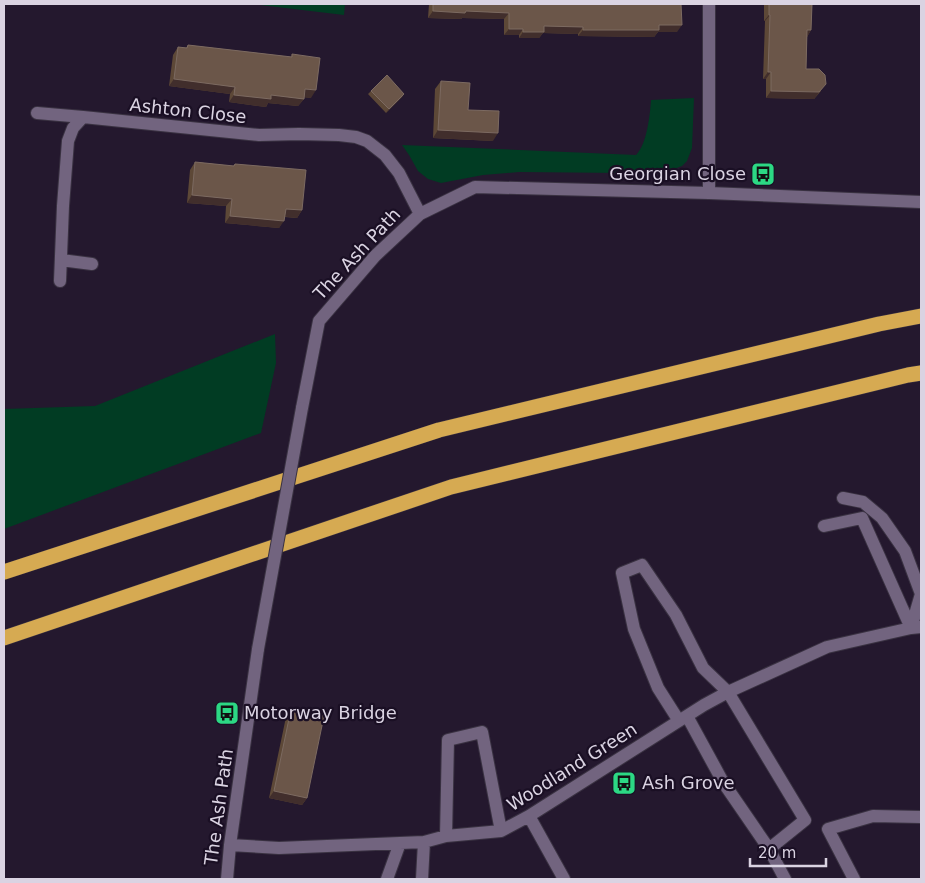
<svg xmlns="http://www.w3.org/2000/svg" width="925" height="883" font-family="'DejaVu Sans',sans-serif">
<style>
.green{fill:#013c23}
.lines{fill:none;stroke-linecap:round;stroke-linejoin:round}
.street-casing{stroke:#3a3242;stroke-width:14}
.highway-casing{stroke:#3a3242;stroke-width:16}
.street{stroke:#72647f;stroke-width:12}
.highway{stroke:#d6aa52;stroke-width:15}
.street-bridge-casing{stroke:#3a3242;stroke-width:14;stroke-linecap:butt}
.street-bridge{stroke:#72647f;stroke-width:12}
.wall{fill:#5d4837}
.shaded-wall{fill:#412e2c}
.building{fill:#6b5649;stroke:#7c6a61}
.labels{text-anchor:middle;stroke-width:4.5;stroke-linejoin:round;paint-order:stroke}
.street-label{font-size:18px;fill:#dad3e2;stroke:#1a0f24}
.poi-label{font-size:18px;fill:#dad3e2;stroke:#1a0f24;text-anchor:start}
</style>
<rect width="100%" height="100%" fill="#24182e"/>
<path class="green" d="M252,4H345L344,15Z
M694,98L692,148L687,161L682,166L674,169L624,173L519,172L483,175L441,183L428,179L418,171L409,155L402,145L636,155C647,144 650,115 651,100Z
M275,334L276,363L261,433L4,529V409L95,406Z"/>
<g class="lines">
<g class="street-casing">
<path id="street" d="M37,113L83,117
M709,193V4
M61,260L92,264
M60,281L63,206L68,141L73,128L83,117L259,135L299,134L339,135L356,137L367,141L385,155L399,173L420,214
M302,408L319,321L375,256L420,214L475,187L709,193L921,202
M843,498L863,502L882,518L905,551L921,594L911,628
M824,526L862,518L911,628
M679,721L658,688L634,629L622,573L642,565L676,615L703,668L728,692L805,820L769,849L723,782L687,716
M529,816L564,879
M446,836L448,740L482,732L501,831
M230,845L279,848L424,842L446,836L501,831L529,816L704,705L728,692L827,647L911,628L921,627
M769,849L785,879
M227,879L230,845L258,649
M387,879L400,843
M422,879L424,842
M854,879L828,829L873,816L921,817"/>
</g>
<g class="highway-casing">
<path id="highway" d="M4,572L439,430L879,324L921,316
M4,638L451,487L908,375L921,373"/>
</g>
<use href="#street" class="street"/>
<use href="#highway" class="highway"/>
<g class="street-bridge-casing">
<path id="street-bridge" d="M258,649L302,408"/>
</g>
<use href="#street-bridge" class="street-bridge"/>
</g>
<path class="wall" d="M429,4H681L677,32H658L654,37L578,36V34L543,33L539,38H519V35H504V19L462,18L461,19L428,18Z
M764,4H812L811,30L807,37L806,69L821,91L814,99L766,98V79H763L765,21H764Z
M188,45L291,57L292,54L311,98L304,97V99L298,106L268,103L266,107L229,102L230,94L169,86L173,55L178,47L186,48Z
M441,81L468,110L493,141L433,138L435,89Z
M371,91L404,94L402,97L386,113L368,94Z
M195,162L233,166L235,164L302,210L297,218L285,217L279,228L225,223L226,206L187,203L190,170Z
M291,709L307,798L302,805L269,798L286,717Z"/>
<path class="shaded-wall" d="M433,11H466L509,13L504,19L462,18L461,19L428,18Z
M769,15H770L765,21H764Z
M659,25H682L677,32H658L654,37L578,36L583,30Z
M544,26L583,27L578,34L543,33L539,38H519L523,32Z
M509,29H523L519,35H504Z
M807,30H811L807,37Z
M768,72H771L766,79H763Z
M174,79L235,87L230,94L169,86Z
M826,84L814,99L766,98L771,91Z
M305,89L316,90L311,98L299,97Z
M404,94L402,97L386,113L389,109Z
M234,95H271L304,99L298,106L268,103L266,107L229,102Z
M438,130L498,133L493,141L433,138Z
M192,195L232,199L226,206L187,203Z
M286,209L302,210L297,218L280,216Z
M230,216L284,221L279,228L225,223Z
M274,791L307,798L302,805L269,798Z"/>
<path class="building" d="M433,4H681L682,25H659V30H583V27L544,26V32H523V29H509V13L466,11L465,13L433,11Z
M769,4H812L811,30H807L806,69H819L825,75L826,84L819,92L771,91V72H768L770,15H769Z
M188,45L292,57V54L320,58L316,90L305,89L304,99L271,95V99L234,95L235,87L174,79L178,47L187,48Z
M387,75L404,94L389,109L371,91Z
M441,81L470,83L468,110L499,111L498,133L438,130Z
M195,162L234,166L235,164L306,170L302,210L286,209L284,221L230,216L232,199L192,195Z
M291,709L324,716L307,798L274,791Z"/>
<defs>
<g id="bus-square" transform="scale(1.25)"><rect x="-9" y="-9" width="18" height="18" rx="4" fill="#2cd884" stroke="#1a0f24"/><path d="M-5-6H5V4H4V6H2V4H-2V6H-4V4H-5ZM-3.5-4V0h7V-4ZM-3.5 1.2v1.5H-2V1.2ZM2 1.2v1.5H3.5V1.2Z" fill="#111"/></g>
</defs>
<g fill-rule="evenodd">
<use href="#bus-square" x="763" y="174"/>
<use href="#bus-square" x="227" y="713"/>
<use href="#bus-square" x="624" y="783"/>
</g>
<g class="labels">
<g class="street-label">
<text transform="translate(188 111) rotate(6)" y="6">Ashton Close</text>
<text transform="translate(357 254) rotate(-47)" y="6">The Ash Path</text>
<text transform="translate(572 767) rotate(-32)" y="6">Woodland Green</text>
<text transform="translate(219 807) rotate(-82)" y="6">The Ash Path</text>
</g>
<g class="poi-label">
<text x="746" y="180" text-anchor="end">Georgian Close</text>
<text x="244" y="719">Motorway Bridge</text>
<text x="642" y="789">Ash Grove</text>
</g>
</g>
<rect width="925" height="883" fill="none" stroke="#dad3e2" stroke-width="10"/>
<path d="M750 858v8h76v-8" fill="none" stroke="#dad3e2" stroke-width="2.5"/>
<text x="758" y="858" font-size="15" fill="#dad3e2" stroke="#1a0f24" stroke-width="4" paint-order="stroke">20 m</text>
</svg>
